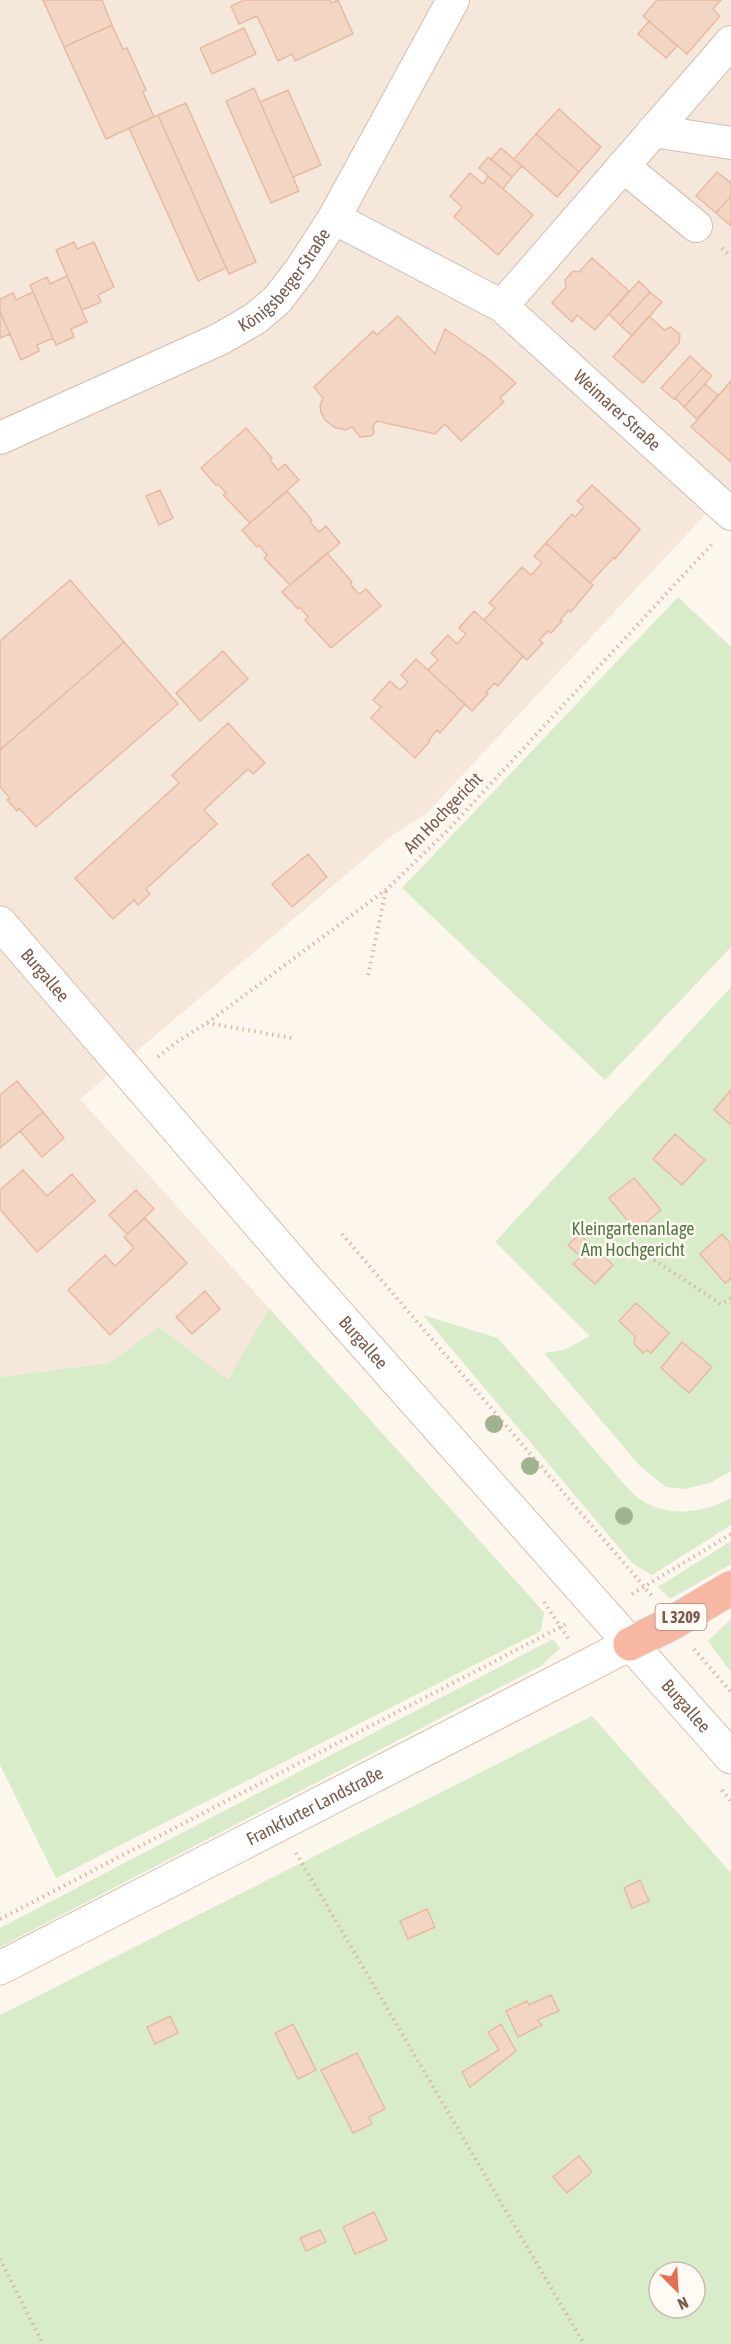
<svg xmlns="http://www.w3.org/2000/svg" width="731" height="2344" font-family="'Asap Condensed',sans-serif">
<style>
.residential{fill:#f5e8da}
.green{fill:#d8ecc9;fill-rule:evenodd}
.building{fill:#f3d5c3;stroke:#e6bba3;stroke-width:1.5}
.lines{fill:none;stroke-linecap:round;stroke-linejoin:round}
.street-casing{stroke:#d1beb0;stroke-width:34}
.secondary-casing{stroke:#d6c0b0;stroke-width:35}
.highway-casing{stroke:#dad1cd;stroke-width:35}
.path{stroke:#d9b8a5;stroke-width:4;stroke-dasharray:1.5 4.5;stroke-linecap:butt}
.street{stroke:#fff;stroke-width:32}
.secondary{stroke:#fff;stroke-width:33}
.highway{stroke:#f7b7a3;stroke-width:33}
.tree{fill:#a0b28e}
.labels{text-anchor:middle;stroke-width:5;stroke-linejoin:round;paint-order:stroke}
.shield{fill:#fffaf3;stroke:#a28b7f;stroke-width:1.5}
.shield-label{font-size:16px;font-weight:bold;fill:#7a5c4d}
.street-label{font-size:18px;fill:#7a5c4d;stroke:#fffaf3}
.park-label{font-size:18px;fill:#537a41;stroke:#fffaf3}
</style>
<rect width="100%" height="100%" fill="#fdf6ec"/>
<path class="residential" d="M0,0H731V487L427,813L394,834L80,1099L269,1308L228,1381L159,1327L109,1363L0,1377Z"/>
<path class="green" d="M678,597L731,647V947L605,1080L402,888Z
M731,987V1471L710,1483L684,1489L666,1487L640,1466L544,1353L564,1350L590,1336L495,1242Z
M269,1308L544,1612L541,1631L56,1878L0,1765V1377L109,1363L159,1327L228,1380Z
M423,1315L498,1338L624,1484C629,1489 635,1496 641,1500C669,1518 704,1513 731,1498V1525L652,1575L632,1563Z
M731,1541V1564L670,1599L658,1587Z
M731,1619V1672L708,1641Z
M553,1639L560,1648L541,1666L0,1947V1928Z
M592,1716L731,1873V2344H0V2015ZM659,2272H695V2308H659Z"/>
<path class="building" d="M43,0H102L112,25L64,47Z
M244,0H330L331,3L338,0L353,34L295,61L292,54L278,61L257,16L239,24L231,6Z
M657,0H721L713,9L720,16L687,54L643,16Z
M649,21L677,46L666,58L638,34Z
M112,25L123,49L127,48L146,90L143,92L154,117L106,139L64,47Z
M244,28L256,54L212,74L200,48Z
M254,88L299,191L271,203L226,101Z
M288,90L321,165L293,177L260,102Z
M186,103L256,262L229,274L158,115Z
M559,109L601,147L579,172L536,134Z
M158,115L226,268L198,281L129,128Z
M536,134L579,172L557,197L514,159Z
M501,148L522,166L512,177L491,159Z
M488,157L512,177L503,189L479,168Z
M717,172L731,183V196L716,213L696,196Z
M470,173L483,184L488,176L533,215L498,255L454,217L462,207L450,196Z
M731,196V226L716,213Z
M74,242L77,249L94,242L114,287L98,295L101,302L82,310L56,250Z
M592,258L629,291L595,330L577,315L572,322L552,303L566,287L565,280L573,271L579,272Z
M67,276L87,322L71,329L74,337L56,345L30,285L47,277L50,284Z
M639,281L650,292L620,325L609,314Z
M33,292L53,338L37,345L39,351L21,360L0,311V299L13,293L16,300Z
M650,292L662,302L632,336L620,325Z
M0,311L10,334L0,338Z
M398,316L435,354L445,329L487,358L516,383L500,398L504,402L461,441L445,424L435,434L377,421L373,426L374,433L371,436L360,437L352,427L345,430L334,427L325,420L321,412L320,405L323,398L314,387L373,331L377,335Z
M649,316L664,330L671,327L680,335L679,343L643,383L613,357Z
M690,356L703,368L674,399L661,388Z
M703,368L712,376L684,407L675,398Z
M731,381V462L691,427Z
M705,384L718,395L697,419L684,407Z
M246,428L272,458L270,460L278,470L285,464L299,480L250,523L223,495L226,493L218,484L216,485L201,468Z
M592,485L640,529L615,559L614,557L590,583L546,543L572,514L575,517L584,507L577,501Z
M160,490L173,518L159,525L146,496Z
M287,491L312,520L310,522L319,532L326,526L340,543L290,585L264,558L267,555L259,545L257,547L242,530Z
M546,543L593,585L571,612L569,610L560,620L562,621L551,633L548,631L539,640L543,643L527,660L484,620L495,608L489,603L522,567L531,575L542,563L534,556Z
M327,553L352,582L350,584L359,594L366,589L381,606L331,648L305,620L308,617L300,607L298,609L282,592Z
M70,580L124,642L0,750V641Z
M474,611L523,656L498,686L495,683L486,692L488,694L472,711L428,670L438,660L431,653L448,635L457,644L466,634L459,628Z
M124,642L178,704L36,827L19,808L17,811L7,800L10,798L0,787V750Z
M223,651L248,679L200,721L176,693Z
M416,659L465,704L440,733L437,730L429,740L430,741L415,758L371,718L381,707L373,700L390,681L400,690L408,682L401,675Z
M228,723L265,763L253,774L248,769L204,810L217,824L146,889L150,894L138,905L134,900L113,919L75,878L179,783L172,775Z
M308,854L327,877L292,907L272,884Z
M17,1081L43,1112L0,1148V1095Z
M731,1090V1125L714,1110Z
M43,1112L64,1138L42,1157L20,1131Z
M675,1134L705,1160L682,1185L653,1159Z
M23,1170L47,1196L72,1174L95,1201L37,1252L0,1209V1190Z
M634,1178L661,1210L636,1231L609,1198Z
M136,1190L154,1209L127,1234L109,1215Z
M145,1218L187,1263L110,1335L68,1290L105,1255L115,1266L134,1248L124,1237Z
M579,1234L613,1265L595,1284L573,1264L581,1257L568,1245Z
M722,1234L731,1244V1278L725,1283L700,1254Z
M205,1291L220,1309L192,1334L176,1317Z
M636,1303L669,1333L651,1353L647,1350L643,1353L634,1344L635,1336L619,1321Z
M682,1342L712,1367L689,1393L661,1368Z
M640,1880L649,1901L632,1908L624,1888Z
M427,1909L435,1927L408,1939L400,1921Z
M551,1995L559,2011L537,2020L542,2025L518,2037L506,2011L527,2001L529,2005Z
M170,2016L178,2033L155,2044L147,2027Z
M293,2024L316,2070L298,2079L275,2033Z
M501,2024L516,2051L470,2087L462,2072L499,2050L488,2032Z
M357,2053L385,2109L369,2117L372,2124L353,2133L321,2070Z
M579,2156L592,2172L567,2193L553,2177Z
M374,2212L387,2240L355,2254L343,2227Z
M320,2230L326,2242L306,2251L300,2238Z"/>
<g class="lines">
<g class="street-casing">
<g id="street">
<path d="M653,131L731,143"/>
<path d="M623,166L696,226"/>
<path id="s1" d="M334,218L502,306L731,514"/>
<path d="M502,306L731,42"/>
<path id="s2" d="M0,438L220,339L256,318L277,300L301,269L334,218L453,0"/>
</g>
</g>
<g class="secondary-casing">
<g id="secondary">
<path id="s3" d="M0,923L297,1268L731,1757"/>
<path id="s4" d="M0,1968L630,1644"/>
</g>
</g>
<g class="highway-casing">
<path id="highway" d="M630,1644L672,1623L731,1588"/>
</g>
<path class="path" d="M722,248L731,256
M368,975L386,890
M207,1023L292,1038
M158,1057L178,1041L207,1023L387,889L449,829L714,542
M342,1234L652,1596
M654,1260L721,1304L731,1298
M632,1594L731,1534
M544,1602L568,1638
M694,1649L731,1692
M722,1790L731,1801
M296,1853L584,2344
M0,1919L568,1623
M0,2259L43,2344"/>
<use href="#street" class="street"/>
<use href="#secondary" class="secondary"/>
<use href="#highway" class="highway"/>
</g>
<g class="tree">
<circle cx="494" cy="1424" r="9"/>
<circle cx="530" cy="1466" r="9"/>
<circle cx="624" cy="1516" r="9"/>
</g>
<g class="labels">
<rect class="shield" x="655.5" y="1604" width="51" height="26" rx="4.5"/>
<g class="shield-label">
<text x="681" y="1623">L 3209</text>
</g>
<g class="street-label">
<text dy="6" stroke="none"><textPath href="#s2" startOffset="330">Königsberger Straße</textPath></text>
<text dy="6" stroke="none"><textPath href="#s1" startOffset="345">Weimarer Straße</textPath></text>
<text transform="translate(443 813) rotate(-46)" y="6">Am Hochgericht</text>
<text dy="6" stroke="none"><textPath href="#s3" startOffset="69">Burgallee</textPath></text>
<text dy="6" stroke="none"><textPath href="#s3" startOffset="555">Burgallee</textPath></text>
<text dy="6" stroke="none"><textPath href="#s3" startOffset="1041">Burgallee</textPath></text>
<text dy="6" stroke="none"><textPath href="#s4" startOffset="354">Frankfurter Landstraße</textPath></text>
</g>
<g class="park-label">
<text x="633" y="1235">Kleingartenanlage<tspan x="633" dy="21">Am Hochgericht</tspan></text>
</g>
</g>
<g transform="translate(677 2290) rotate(156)"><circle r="28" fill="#fffaf3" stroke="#cabbb1" stroke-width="1.5"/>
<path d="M0-4.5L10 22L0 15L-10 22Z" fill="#e76f51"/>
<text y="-9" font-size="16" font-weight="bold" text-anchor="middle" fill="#7a5c4d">N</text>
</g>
</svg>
